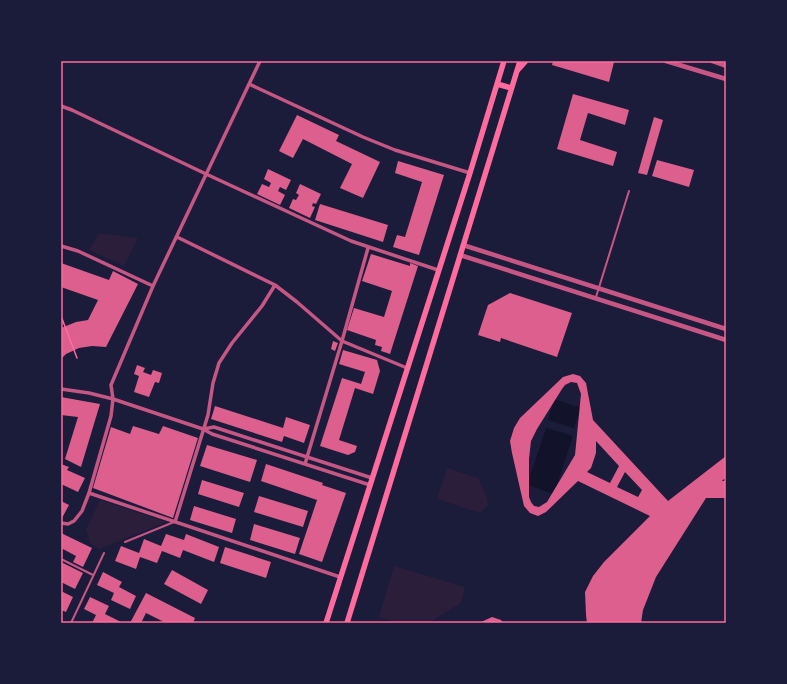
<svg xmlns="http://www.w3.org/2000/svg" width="787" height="684" font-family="Overpass,sans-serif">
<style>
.green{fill:#2a1e3b}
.water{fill:#12122b}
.building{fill:#dd5f8e;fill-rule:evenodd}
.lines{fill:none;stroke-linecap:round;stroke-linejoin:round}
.path{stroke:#ff6b9d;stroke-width:1.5}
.service{stroke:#c65784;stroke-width:2}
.minor{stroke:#c65784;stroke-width:3.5}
.tertiary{stroke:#c65784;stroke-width:4.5}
.secondary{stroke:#ff6b9d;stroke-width:5}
.primary{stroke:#ff6b9d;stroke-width:5.5}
.neatline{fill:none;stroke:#ff6b9d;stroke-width:1.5}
</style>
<rect width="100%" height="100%" fill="#1b1b3a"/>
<path class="green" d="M99,233L138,238L124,266L89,250Z
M447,468L478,478L487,497L488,505L480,513L437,499Z
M100,500L166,522L100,549L90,543L86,529Z
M394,566L465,587L461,603L428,623H400L379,617Z"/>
<path class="water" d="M554,399L581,408L574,428L548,420Z
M546,428L573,436L554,494L527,485Z"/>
<path class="building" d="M553,61H610L614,62L609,82L552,65Z
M573,94L629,110L625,125L588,113L580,140L617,152L613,166L557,149Z
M297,115L339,135L336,141L380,162L363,198L340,188L352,164L303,139L293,158L279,151Z
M654,117L663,120L647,175L638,173Z
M657,160L694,170L689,187L652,176Z
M398,161L444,175L419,255L393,247L397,235L405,237L422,182L395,173Z
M268,169L291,180L286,190L280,187L278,191L285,195L280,205L257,194L262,184L269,187L271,183L264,179Z
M300,184L321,194L316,204L313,203L312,206L315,207L310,218L289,208L293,199L296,200L299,195L296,193Z
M320,204L388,225L383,242L315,220Z
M371,254L410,266V263L418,266L390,354L381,351L382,347L375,345L376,340L347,330L354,308L384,317L392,291L362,281Z
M61,263L109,280L113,271L138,284L106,347L92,346L79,348L66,354L61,359V328L76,322L88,320L98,300L61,287Z
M510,293L572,313L557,357L501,338L500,342L478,335L488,305Z
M333,341L338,343L335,351L331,349Z
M343,350L377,360L380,371L373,394L355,388L339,440L357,446L355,452L348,455L320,446L342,378L361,384L365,372L339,364Z
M137,365L145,368L143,372L151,375L153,370L162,373L159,383L155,382L149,397L134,392L139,376L134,374Z
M573,374L580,376L586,383L593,420L668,501L726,456V477L722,481H726V498H706L656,577L643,610L641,623H587L586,615L585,592L593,576L604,562L650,516L578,481L546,512L538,516L530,513L524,506L512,453L510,441L514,428L520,418L563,377ZM571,382L577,383L581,394L575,455L547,502L539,507L534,506L531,502L529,497V459L531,441L537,429L562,389L565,385ZM596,441L619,466L610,483L587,472L591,468L596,453ZM625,472L642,490L638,497L617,487Z
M61,397L100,404L81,467L65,459L78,417L61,415Z
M215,406L283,428L286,417L310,425L304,443L284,436L282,442L211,419Z
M133,426L159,434L163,426L198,438L173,518L93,488L111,427L130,434Z
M207,445L257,460L250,482L200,466Z
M61,464L69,467L67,470L85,478L78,492L61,484L62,481H61Z
M266,464L323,483L322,485L346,493L322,562L299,554L317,500L261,481Z
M202,480L244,493L239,507L198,494Z
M259,496L308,511L303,527L254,512Z
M61,501L69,505L61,520Z
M194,506L236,519L232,533L190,520Z
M254,524L300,538L295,554L250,540Z
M61,533L92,548L83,567L73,562L76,556L61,548Z
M166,534L184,540L186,534L219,547L214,562L183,550L180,558L162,551L157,563L140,557L136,569L115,561L121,546L139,553L144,539L161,546Z
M225,547L271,562L266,578L220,563Z
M61,562L83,573L75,589L61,582Z
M172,570L208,590L201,604L164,584Z
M103,572L122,582L119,587L136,596L130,609L111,600L114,593L97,585Z
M61,591L73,597L66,612L61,610Z
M146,593L195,618L193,623H166L146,613L141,623H130Z
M90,597L109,606L105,614L123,623H92L96,615L84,609Z
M492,617L501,620L503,623H479Z"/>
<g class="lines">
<path class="path" d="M61,316L77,358"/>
<path class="service" d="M596,297L629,191
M125,542L174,522
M61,559L93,575
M71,623L104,553"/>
<path class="minor" d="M249,84L363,137L395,150L470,173
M61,106L72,110L206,174L351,241L438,270
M177,237L275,285L297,302L342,341L407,368
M61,246L78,251L153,286
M61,389L89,393L113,399L203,429L212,434L370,485
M203,429L214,427L372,478
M305,464L342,341L368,248
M89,493L340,577
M175,522L208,415L213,383L219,363L232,343L262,306L275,285
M61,523L68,524L74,521L82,511L89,493L111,416L113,399L111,385L153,286L260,61"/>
<path class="tertiary" d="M666,61L726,79
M712,61L726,66
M463,245L726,329
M460,255L726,340"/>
<path class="secondary" d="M517,71L526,61"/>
<path class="primary" d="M497,84L511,88
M326,623L470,173L504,61
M347,623L520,61"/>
</g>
<rect width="787" height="684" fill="none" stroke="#1b1b3a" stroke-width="124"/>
<rect x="62" y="62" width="663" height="560" class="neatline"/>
</svg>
